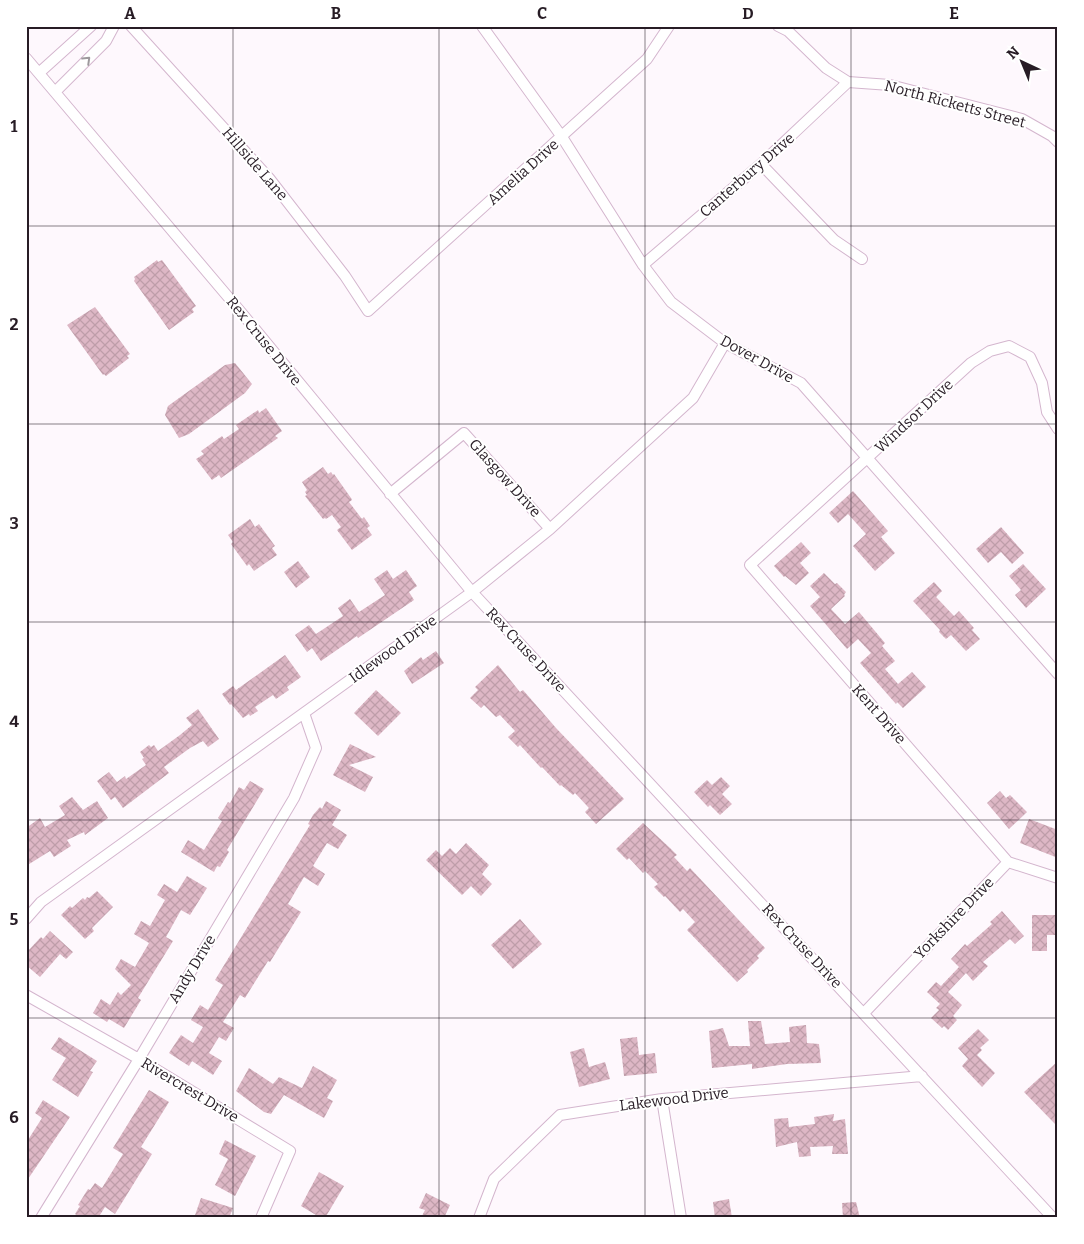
<svg xmlns="http://www.w3.org/2000/svg" width="1084" height="1244" font-family="Bitter,serif">
<style>
.building{fill:url(#building-cross-hatch)}
.lines{fill:none;stroke-linecap:round;stroke-linejoin:round}
.minor-casing{stroke:#d4b6ce;stroke-width:12}
.minor{stroke:#fff;stroke-width:10}
.oneway{stroke:#9e999d}
.grid{fill:none;stroke:#271c25;stroke-width:1;stroke-opacity:0.55}
.labels{text-anchor:middle;stroke-width:4;stroke-linejoin:round;paint-order:stroke}
.street-label{font-size:15px;fill:#271c25;stroke:#fff}
.neatline{fill:none;stroke:#271c25;stroke-width:2}
.grid-label{font-size:16px;text-anchor:middle;font-weight:bold;fill:#271c25}
</style>
<defs>
<pattern id="building-cross-hatch" width="8" height="8" patternUnits="userSpaceOnUse" patternTransform="scale(1.25)"><rect width="8" height="8" fill="#ddb7c5"/><path d="M0 0l8 8M0 8l8-8" fill="none" stroke="#be9da9"/></pattern>
</defs>
<rect width="100%" height="100%" fill="#fef8fd"/>
<path class="building" d="M157,260L158,262L162,260L196,306L192,309L194,312L169,330L134,281L135,279L134,277Z
M95,307L130,354L127,356L129,358L106,376L104,374L103,375L67,325Z
M235,363L252,384L245,393L189,434L179,438L165,415L168,406L225,365Z
M266,408L282,431L275,436L278,438L221,478L219,475L212,480L196,459L204,454L201,451L222,436L224,439L239,429L236,425L258,410L259,413Z
M323,467L328,474L331,472L333,475L334,474L351,498L352,500L349,502L362,519L364,517L370,526L367,528L372,535L352,550L337,530L341,527L332,515L326,519L325,518L323,519L305,496L307,495L305,492L307,490L302,482Z
M853,491L888,531L881,537L895,553L875,571L853,546L866,534L848,514L838,523L829,513Z
M250,519L255,527L259,524L275,546L272,548L277,555L254,571L249,564L247,566L231,544L233,542L228,535Z
M1001,527L1024,553L1012,564L1001,552L988,563L976,549Z
M801,542L811,553L800,563L809,573L796,585L785,576L784,577L774,566Z
M298,561L310,577L296,588L284,572Z
M1023,564L1046,589L1026,608L1015,595L1021,590L1009,576Z
M387,570L393,579L406,570L417,586L409,592L414,600L358,638L357,636L321,661L312,648L307,652L295,635L309,625L316,634L343,616L338,608L350,599L359,612L385,595L374,579Z
M824,573L835,584L837,583L846,592L844,595L845,596L831,609L845,624L859,612L885,643L882,646L895,661L885,669L898,684L912,672L926,687L903,708L897,702L896,704L860,663L871,653L858,639L847,649L810,606L820,597L810,586Z
M934,582L942,591L936,597L954,616L959,611L974,628L972,630L980,639L966,651L951,635L946,639L939,632L940,630L913,601Z
M436,651L444,663L412,684L404,671L421,657L423,660Z
M285,655L301,677L287,687L289,690L276,699L273,695L255,707L258,711L250,716L249,714L243,718L231,704L230,705L222,694L233,686L236,690Z
M498,665L520,692L523,690L556,728L624,799L596,824L585,812L589,808L575,793L573,795L561,785L560,786L542,767L541,768L520,745L518,747L508,737L515,731L500,715L496,717L484,705L481,708L470,698L478,690L475,687Z
M376,690L401,713L378,736L354,713Z
M198,709L219,739L208,747L203,741L190,748L164,767L169,773L123,808L115,797L111,800L97,781L109,772L117,782L125,776L126,779L146,765L142,759L144,758L140,752L149,745L151,747L154,745L158,751L180,735L192,725L186,718Z
M350,744L376,757L349,765L373,777L365,792L333,775Z
M721,777L730,786L722,794L732,804L720,815L710,805L708,807L694,792L707,780L712,785Z
M250,781L264,789L227,850L229,852L220,867L217,866L214,872L181,852L188,840L204,850L222,821L218,818L228,802L230,803L239,787L244,790Z
M1000,791L1006,798L1010,795L1027,812L1009,829L987,803Z
M72,797L83,810L97,801L108,818L85,835L84,832L67,840L71,846L54,857L50,851L26,866V828L40,818L45,827L65,815L59,806Z
M326,801L341,810L332,825L347,835L338,849L327,843L313,866L325,874L318,886L304,877L288,904L301,912L270,962L268,961L245,998L240,995L223,1022L234,1028L226,1041L219,1037L209,1053L222,1061L213,1075L192,1061L189,1066L169,1053L181,1035L193,1043L203,1027L191,1020L200,1005L208,1010L223,985L215,980L310,825L308,824L313,815L320,807L322,809Z
M1029,819L1058,830V858L1020,843Z
M643,823L670,848L677,855L674,857L687,871L690,868L765,948L757,956L759,958L747,970L748,972L737,982L687,930L695,922L683,909L680,912L665,896L664,897L654,887L658,884L645,871L643,873L629,858L627,860L616,849Z
M466,843L489,865L482,874L492,884L481,896L471,886L462,895L426,860L436,850L442,856L450,848L456,854Z
M187,876L207,888L190,915L181,910L166,937L173,941L138,998L141,1000L124,1028L109,1019L107,1022L93,1013L101,999L110,1005L118,992L121,995L131,985L115,969L121,959L135,967L149,943L134,934L141,921L150,926L165,900L157,895L164,884L177,892Z
M97,891L113,907L92,928L94,931L85,939L61,915L70,906L72,908L83,898L85,900L87,897L89,898Z
M1002,911L1024,936L1015,944L1010,939L983,962L988,966L973,981L966,973L948,992L962,1005L953,1016L957,1020L948,1030L944,1026L942,1028L931,1018L939,1010L936,1008L940,1004L927,992L936,982L941,986L959,967L951,959L965,944L967,946L992,924L990,922Z
M1032,915H1058V935H1047V951H1032Z
M520,919L542,944L513,969L491,945Z
M50,931L73,952L66,959L60,954L40,977L26,965V953L41,937L43,939Z
M748,1021H761L765,1044L790,1042L789,1027L806,1025L807,1043L819,1044L821,1063L787,1064L752,1069V1064L712,1068L709,1031L723,1028L729,1046H750Z
M978,1029L989,1040L980,1048L982,1050L977,1055L995,1073L982,1087L962,1066L968,1059L958,1048Z
M59,1037L97,1061L90,1071L93,1072L78,1097L52,1080L66,1058L51,1049Z
M637,1037L639,1055L655,1053L657,1073L624,1076L620,1039Z
M584,1048L589,1067L605,1062L610,1079L579,1087L570,1052Z
M1058,1061V1127L1024,1092Z
M313,1066L337,1080L327,1098L333,1101L324,1118L284,1095L271,1114L264,1112L236,1091L249,1068L273,1084L279,1077L302,1088Z
M149,1090L169,1102L141,1147L152,1154L115,1214L105,1207L98,1218H81L75,1214L80,1206L78,1205L88,1189L90,1190L95,1183L102,1188L123,1154L113,1148Z
M43,1100L70,1117L26,1182V1143L42,1118L35,1113Z
M834,1114L833,1121L845,1119L848,1154H832L833,1146L810,1147L811,1156L799,1157L797,1142L776,1147L774,1119L788,1118L789,1127L815,1124L814,1117Z
M225,1140L256,1156L235,1196L215,1185L228,1159L219,1154Z
M319,1172L344,1186L325,1218H321L301,1206Z
M426,1193L450,1205L444,1218H421L425,1210L419,1208Z
M201,1198L233,1208L229,1218H194Z
M729,1199L732,1218H715L713,1202Z
M856,1202L860,1218H843L842,1203Z"/>
<g class="lines">
<g class="minor-casing">
<path id="minor" d="M131,26L269,178L345,276L368,311L647,59L669,26
M482,26L562,137L643,265L671,302L725,343L801,383L1058,674
M778,26L788,31L826,68L848,82L890,85L1022,119L1052,136L1058,142
M26,58L240,311L472,592L1053,1218
M40,72L91,26
M56,91L106,41L114,26
M761,164L834,240L862,259
M643,265L761,164L848,82
M390,494L464,433L550,529
M1008,862L750,565L971,363L990,351L1009,346L1030,357L1042,383L1047,412L1058,429
M1008,862L1058,878
M26,919L41,902L472,592L550,529L693,398L725,343
M26,995L139,1059L290,1151L261,1218
M864,1013L1008,862
M662,1099L681,1218
M41,1218L139,1059L294,798L316,748L304,713
M479,1218L494,1179L560,1115L662,1099L922,1076"/>
</g>
<use href="#minor" class="minor"/>
</g>
<defs><path id="oneway-chevron" d="M-2-3.5L2.5 0L-2 3.5" fill="none" stroke-width="1.6" stroke-linecap="round" stroke-linejoin="round" transform="scale(1.25)"/></defs>
<use class="oneway" href="#oneway-chevron" transform="translate(87 60) rotate(-44)"/>
<path class="grid" d="M233,26V1218M439,26V1218M645,26V1218M851,26V1218M26,226H1058M26,424H1058M26,622H1058M26,820H1058M26,1018H1058"/>
<g class="labels">
<g class="street-label">
<text transform="translate(955 104) rotate(15)" y="5">North Ricketts Street</text>
<text transform="translate(255 164) rotate(49)" y="5">Hillside Lane</text>
<text transform="translate(523 172) rotate(-42)" y="5">Amelia Drive</text>
<text transform="translate(747 175) rotate(-41)" y="5">Canterbury Drive</text>
<text transform="translate(264 341) rotate(51)" y="5">Rex Cruse Drive</text>
<text transform="translate(757 359) rotate(29)" y="5">Dover Drive</text>
<text transform="translate(914 416) rotate(-43)" y="5">Windsor Drive</text>
<text transform="translate(505 478) rotate(48)" y="5">Glasgow Drive</text>
<text transform="translate(393 649) rotate(-36)" y="5">Idlewood Drive</text>
<text transform="translate(526 650) rotate(47)" y="5">Rex Cruse Drive</text>
<text transform="translate(879 714) rotate(49)" y="5">Kent Drive</text>
<text transform="translate(954 918) rotate(-46)" y="5">Yorkshire Drive</text>
<text transform="translate(802 946) rotate(47)" y="5">Rex Cruse Drive</text>
<text transform="translate(192 969) rotate(-59)" y="5">Andy Drive</text>
<text transform="translate(190 1090) rotate(31)" y="5">Rivercrest Drive</text>
<text transform="translate(674 1099) rotate(-7)" y="5">Lakewood Drive</text>
</g>
</g>
<rect width="1084" height="1244" fill="none" stroke="#ffffff" stroke-width="55"/>
<g transform="translate(1022 62) rotate(316)" stroke="#ffffff" stroke-width="4" paint-order="stroke">
<path d="M0-4L9 19L0 12L-9 19Z" fill="#271c25"/>
<text y="-8" font-size="14" font-weight="bold" text-anchor="middle" fill="#271c25">N</text>
</g>
<rect x="28" y="28" width="1028" height="1188" class="neatline"/>
<g class="grid-label">
<text x="130" y="19">A</text>
<text x="336" y="19">B</text>
<text x="542" y="19">C</text>
<text x="748" y="19">D</text>
<text x="954" y="19">E</text>
<text x="14" y="132">1</text>
<text x="14" y="330">2</text>
<text x="14" y="529">3</text>
<text x="14" y="727">4</text>
<text x="14" y="925">5</text>
<text x="14" y="1123">6</text>
</g>
</svg>
